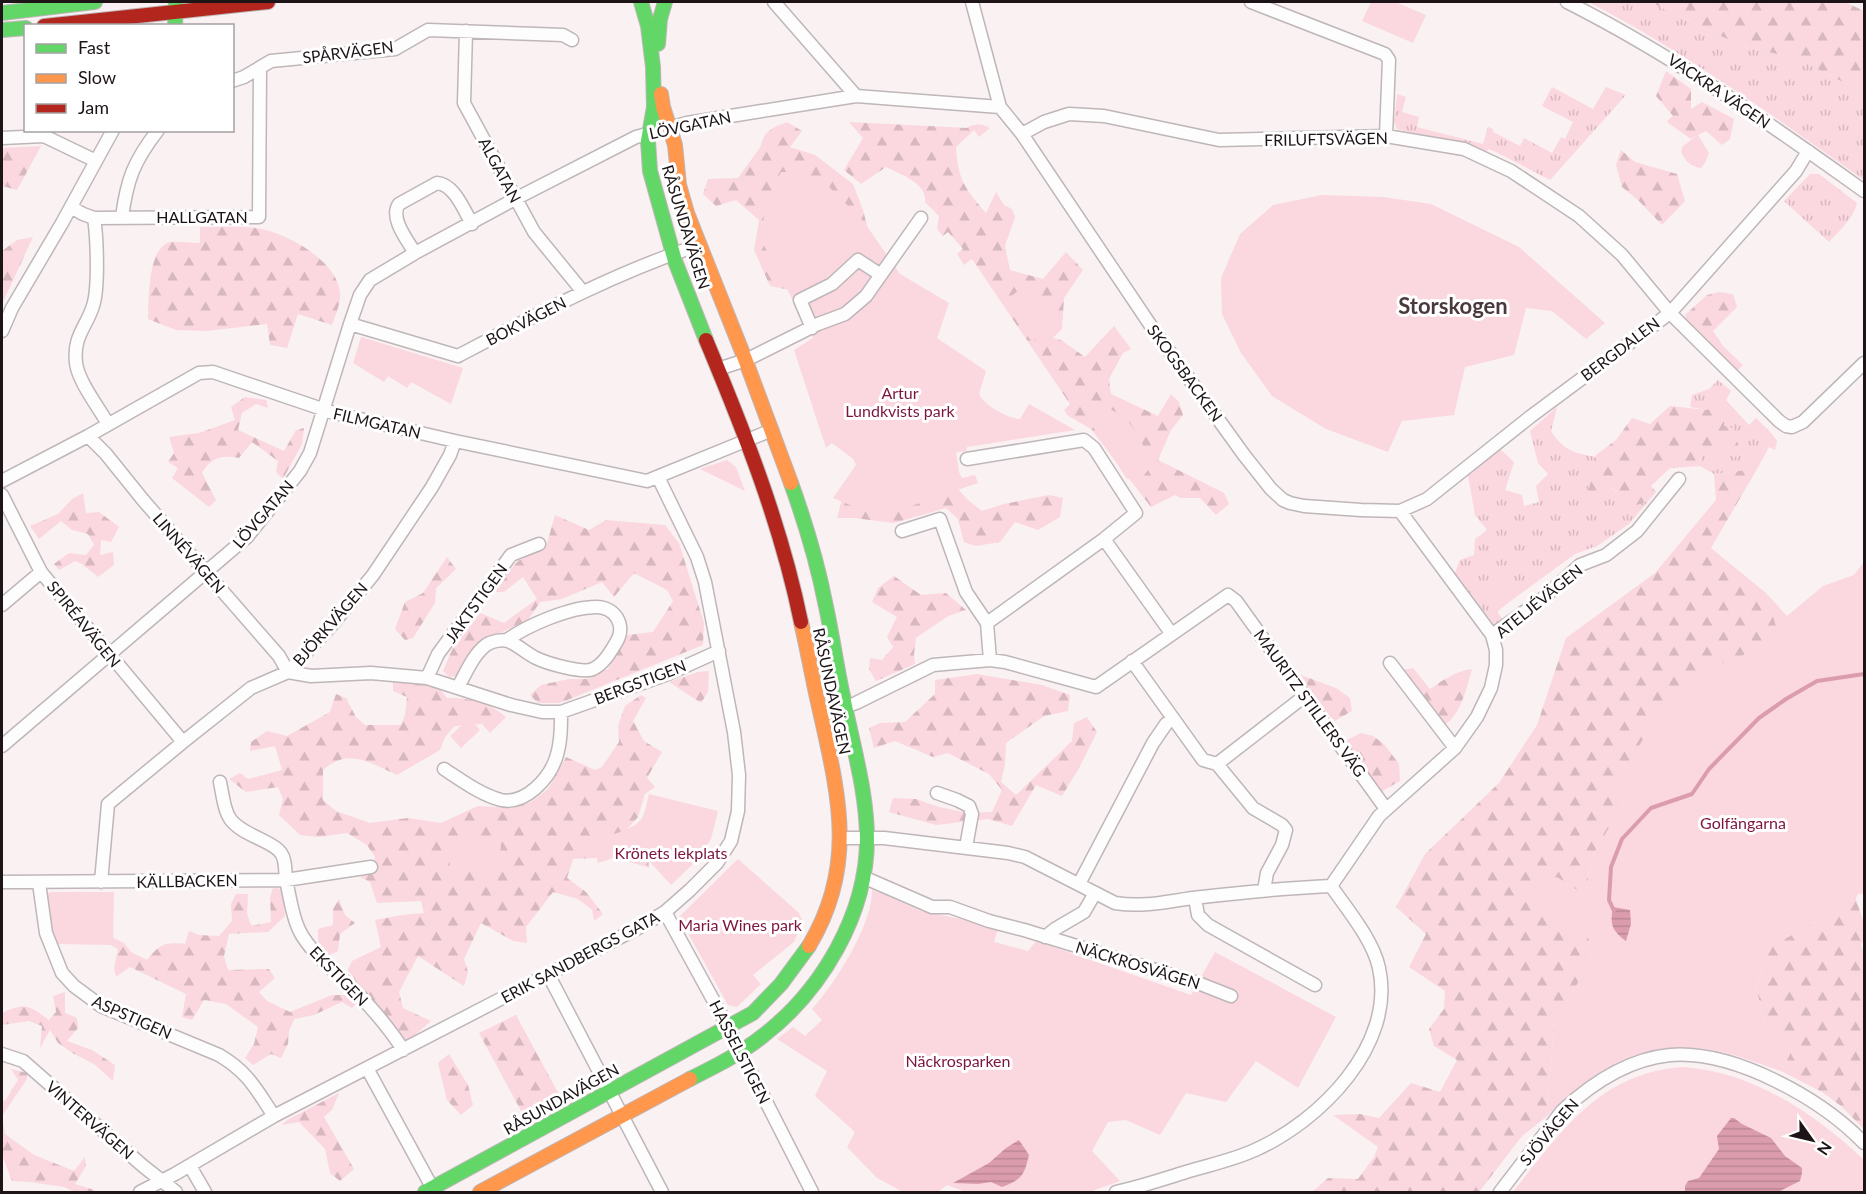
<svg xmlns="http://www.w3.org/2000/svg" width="1866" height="1194" font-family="Lato,sans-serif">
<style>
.grass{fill:url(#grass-tufts)}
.forest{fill:url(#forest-firs)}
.green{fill:#fbd7df}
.water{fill:url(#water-rules)}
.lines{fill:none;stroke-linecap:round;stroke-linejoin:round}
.stream{stroke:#db9dae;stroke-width:4}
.street-casing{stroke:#beb6b8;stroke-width:15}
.fast-casing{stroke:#beb6b8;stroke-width:16}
.slow-casing{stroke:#beb6b8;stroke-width:16}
.jam-casing{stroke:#beb6b8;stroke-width:16}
.street{stroke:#fefdfd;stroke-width:12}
.fast{stroke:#63d668;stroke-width:14}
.slow{stroke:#ff974d;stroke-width:14}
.jam{stroke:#b3261e;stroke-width:14}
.labels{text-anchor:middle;stroke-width:6;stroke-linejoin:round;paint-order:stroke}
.street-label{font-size:16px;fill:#1c1416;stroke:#fff}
.park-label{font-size:16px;fill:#7c153e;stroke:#fff}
.district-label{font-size:22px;font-weight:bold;fill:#4a3a3d;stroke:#fff}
</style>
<defs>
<pattern id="grass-tufts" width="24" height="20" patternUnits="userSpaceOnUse" patternTransform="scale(1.5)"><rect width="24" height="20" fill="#fbd7df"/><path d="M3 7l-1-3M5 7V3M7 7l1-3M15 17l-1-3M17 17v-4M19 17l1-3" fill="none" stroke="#d7b8bf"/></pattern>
<pattern id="forest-firs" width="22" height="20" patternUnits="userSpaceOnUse" patternTransform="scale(1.5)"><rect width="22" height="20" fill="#fbd7df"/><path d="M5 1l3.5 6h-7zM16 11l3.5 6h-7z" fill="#d7b8bf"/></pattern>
<pattern id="water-rules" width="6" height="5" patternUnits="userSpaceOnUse" patternTransform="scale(1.5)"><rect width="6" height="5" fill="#db9dae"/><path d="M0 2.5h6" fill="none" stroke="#bb8695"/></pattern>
</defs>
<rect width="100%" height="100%" fill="#faf1f3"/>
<path class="grass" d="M1589,2H1650L1742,46L1798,59L1864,93V180C1775,117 1686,53 1589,2Z
M1552,87L1593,109L1606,87L1626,95L1550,180L1494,151L1488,149L1487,152L1397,129L1394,122L1397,94L1406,97L1402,112L1419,117L1417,127L1483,144L1488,127L1493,129V132L1520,146L1524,138L1552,153L1561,137L1565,139L1573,122L1542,106Z
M1810,174H1819L1857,203C1854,218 1839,231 1829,242L1784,201Z
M1718,380L1731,391L1726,400L1749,425L1756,418L1772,434L1777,441L1775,450L1769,447L1757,469L1714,474L1700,466L1701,456L1725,448L1724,426L1706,410L1690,407L1692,395L1709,389Z
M1557,407L1551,431C1564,451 1574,453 1596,457L1588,493L1606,496L1611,488L1618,493L1644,503L1656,492L1629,524L1597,546L1575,554L1497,611L1503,620L1495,626L1455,573L1460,560L1474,555L1475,539L1487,530L1475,515L1468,476L1500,449L1514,462L1505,490L1522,495L1524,506L1539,502L1536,486L1548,474L1538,463L1530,431Z"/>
<path class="forest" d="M1650,2H1845L1864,11V93L1798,59L1742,46Z
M1666,71L1691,89V109L1702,102L1734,119L1730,139L1722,145L1706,131L1691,139L1668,123L1667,121L1673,116L1656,96Z
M787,122L802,131L790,147L815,155L853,184L863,210L871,241L790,290L770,286L754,250L759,220L736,200L716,206L703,194L708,179L738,178L761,146C763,131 774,127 787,122Z
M849,122L967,128C975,123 983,124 990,128L979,137L974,130L956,147C958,179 964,188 986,213L996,192L1004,205L1012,209L1015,217L1005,246L1010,270L1043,279L1066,252L1083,270L1064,298L1062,329L1053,338L1061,340L1085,357L1114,326L1131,349L1123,353L1109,379L1111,394L1158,416L1171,394L1179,402L1183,415L1171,430L1158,460L1224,493L1229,504L1216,515L1200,498H1181L1175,495L1151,507L1091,429L1067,415L1064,410L1070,404L972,259L964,265L957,254L963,249L948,232L943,236L937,229L939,216L925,202C928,183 899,174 886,167L861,184L844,170L863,138Z
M41,146L17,190L2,186V148Z
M1621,150L1635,162L1677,174L1685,201L1662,225L1638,200L1622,187L1616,165Z
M200,227C218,227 238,226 256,228C286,232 343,263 340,298C339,307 335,317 332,325L298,314L287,348L270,345L267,324L206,331L176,330L148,319C149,301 147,246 171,242C180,241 190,243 200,243Z
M33,237L3,302L2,307V251L17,240Z
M1719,292L1733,294L1737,307L1713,331L1723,346L1743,365L1736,372L1687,322L1685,315L1707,295Z
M245,397L266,400L268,408L256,404L242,413L238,430L284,451L296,430L304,428L302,444L283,479L276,472L278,461L252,442L239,458C222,455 211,457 202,473L216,500L209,507L172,478L178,468L168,462L174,453L169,437L199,433L235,420L231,407Z
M1721,405L1725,416L1724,426L1733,428L1739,447L1735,458L1725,448L1701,456L1700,466L1670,468L1651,486L1656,492L1644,503L1624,508L1618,493L1612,488L1599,508L1588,507V493L1596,455L1616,440L1632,418L1650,424L1670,406L1706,410Z
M1757,469L1711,548L1766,593L1781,640L1709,669L1637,750L1614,784L1624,801L1592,858L1585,895L1520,898L1565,923L1589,938L1591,962L1555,1020L1546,1117L1522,1136L1479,1192H1312L1328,1178L1358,1179L1374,1157L1378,1147L1333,1115L1360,1114L1379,1118L1411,1083L1440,1092L1457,1060L1434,1046L1429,1029L1444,1009L1445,991L1409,967L1426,934L1396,907L1425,854L1499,783L1537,725L1566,638L1655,573L1716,500L1714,474Z
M955,486L968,500L982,511L1004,504L1049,495L1063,498L1060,517L1038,530L1015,522L1000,542L976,546L964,542L958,519L946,508L894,523L854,518H837L844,492Z
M83,493L86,513L99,512L119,527L111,542L101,540L100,555L113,552L114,565L98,577L82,564L75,561L59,570L54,564L69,553L86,555L94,545L88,534L72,530L61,521L39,539L30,526L58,514L72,499Z
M555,515L589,530L606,520L665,525L679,543L704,623L703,645L560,703H538L530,695L541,685L569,679H588L608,669L627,635L653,632L673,601L667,590L634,573L614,597L602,582L562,599L540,602L528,620L478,643L457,676L449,677L443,671L452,650L480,613L504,623L537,599L523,577L504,592H491L518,561L546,547Z
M447,557L456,569L436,588L435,603L413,638L405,640L395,629L405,602L423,593Z
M894,576L921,595L946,593L966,610L948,616L916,638L914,654L915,664L876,681L869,669L870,658L882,660L893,647L887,637L897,617L872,602L878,588Z
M1413,668L1430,689C1443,680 1456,671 1472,669C1467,687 1461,714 1445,725L1402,670Z
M709,671L708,692L701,703L669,682L698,672Z
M977,674L1042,685L1070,695L1068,711L1044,716L1006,743L1005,765L1001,782L1016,795L1072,741L1074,723L1087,717L1097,732L1079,768L1062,796L1036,785L1012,826L988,819L936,825L889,812L893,798L916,799L939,807L968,813L992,812L1002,790L989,774L948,753L933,757L895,741L874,748L869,728L880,723L905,722L935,694V680Z
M1298,674L1336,688L1350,698L1352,711L1335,721L1298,686Z
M393,680L435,683L447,698C471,698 488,702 506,717L490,733L482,724L455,726L445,737L440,750L397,775C370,763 349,747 323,770V800L336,811L370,823L408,818L441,823L478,806L512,808L531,802L548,789L566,757L595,770L602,767L619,742L618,726L625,706L641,695L646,698L633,721L644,741L662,752L647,778L655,787L645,794L638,817L627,829L648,856L649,868L615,857L573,859L567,878L586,892L603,914L594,921L592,910L578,899L553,892L526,927L527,943L513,941L481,923L464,959L468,972L464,986L418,956L399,992L403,1008L431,1021L410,1039L400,1041L348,970L352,961L381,947L375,920L402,915L424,913L421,901L377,903L370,882L360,877L372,873L375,857L367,845L347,833L319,837L300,835L279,815L283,799L278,787L246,792L229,779L240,773L248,779L282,770L275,746L250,751L251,742L267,731L287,736L330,712L336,694L346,698L356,717L365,725H401L405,715L407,697L393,691Z
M1361,733L1373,736L1384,744L1399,764L1400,781L1379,793L1339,744Z
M1631,831L1858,892L1856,899L1864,924V940L1861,944L1864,955V1129L1841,1106L1822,1092L1781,1071L1792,1050L1766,1030L1756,987L1770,947Z
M273,888L282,889L285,916L268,932L229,934L224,956L228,970L269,969L275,978L259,992L267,1001L290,1012L332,995H347L356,1004L352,1008L342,1002L314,1015L294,1019L289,1031L288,1044L281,1058L271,1054L253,1065L245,1058L254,1044L258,1027L226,1004L204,1000L192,1020L182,1017L186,994L130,967L116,977L114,968L118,949L96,937L53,919L44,893L59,892L112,937L124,943L131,952L147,960C160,944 164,942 185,944L189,931L199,935L219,936L232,921L231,904L236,894H248L247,913L251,926L271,922L270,897Z
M339,899L345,915L355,923L340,934L338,951L328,956L318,941V929L333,925V909Z
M65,992V1013L77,1018L78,1028L67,1041L92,1050L115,1065L113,1081L94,1064L74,1054L58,1043L50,1030L40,1048L42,1026L29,1021L2,1025V1013C25,1002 29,1005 49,1020L56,1012L53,996Z
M516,1015L562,1100L526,1120L479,1033Z
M449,1054L468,1085L473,1105L461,1115L447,1100L438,1063Z
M11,1069L27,1073V1079L2,1116L5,1134L34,1155L74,1171L85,1157L86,1166L75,1184L95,1190L94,1192H75L64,1187L30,1182L12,1181L2,1155V1100L5,1101L18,1080Z
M339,1093L332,1110L324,1117L354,1169L340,1181L330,1173L325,1149L299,1122L281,1125L289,1119Z"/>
<path class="green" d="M1371,2H1395L1426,15L1413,43L1362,21Z
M1698,135L1709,153L1705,163L1701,168C1690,166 1686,162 1681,152L1683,146Z
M781,172H796L826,184L864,222L900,274L949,303L937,338L986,371L979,394C985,406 1007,418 1020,419L1029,404L1075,430L967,447L966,451L956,452L959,472L962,478L975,475L978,483L879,517L833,498L856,465L853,459L832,443L826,448L794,350L813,338L761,240L765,206Z
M1322,195L1383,197L1431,204L1519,247L1605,323L1586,339L1552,311L1526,308L1514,355L1465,367L1454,415L1402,421L1388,452L1326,429L1272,396L1241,353L1222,314L1221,278L1240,234L1273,205Z
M1029,283L1058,323L1032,342L1003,302Z
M361,337L463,368L451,404L411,382L407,388L388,376L384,382L353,363Z
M1099,405C1137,417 1132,433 1153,460L1149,469L1140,480L1127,479L1093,427V409Z
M727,460L736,467L745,491L700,469Z
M1864,562V893L1836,900L1840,909L1770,947L1756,987L1766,1030L1792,1050L1781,1071C1756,1063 1731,1052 1705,1049C1637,1040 1593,1071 1546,1117L1555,1020L1591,962L1589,939L1565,923L1519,898L1535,885L1557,877L1585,895L1592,858L1624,801L1613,785L1671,697L1709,669L1780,640L1766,593L1787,616L1823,586L1854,575Z
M1506,578L1519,593L1497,612L1484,597Z
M469,718L480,730L461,748L450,736Z
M649,794L718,811L711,839L692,865L671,885L639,850L598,863L592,839C606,836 634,831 642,818C646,811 647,801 649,794Z
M475,842L501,844L499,868L450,867V843Z
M738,859L799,913L803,922L794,942L753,975L761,984L737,1007L728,1005L679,917Z
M872,890L881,893L921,911L976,922L998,929L994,942L1028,951L1036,941L1191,995L1215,952L1336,1017L1298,1088L1256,1061L1226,1102L1186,1093L1160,1135L1126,1120L1108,1122L1092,1151L1120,1181L1089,1192H966L947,1185L938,1192H903L877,1178L847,1147L855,1132L815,1096L827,1071L777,1039L793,1027L805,1036L822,1020L812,1009C835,984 873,924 872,890Z
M51,892H114L113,945L58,944C50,932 45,904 51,892Z
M1683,1067C1753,1072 1814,1113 1864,1160V1192H1513C1561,1132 1599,1073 1683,1067Z"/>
<path class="water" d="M1613,907L1630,910L1631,924L1626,941C1611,930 1610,924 1613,907Z
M1731,1118H1734L1742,1124L1771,1138L1785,1156L1802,1168V1173L1800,1181L1778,1192H1685V1186L1688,1181L1699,1178L1719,1149L1717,1136Z
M1019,1140L1029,1155C1024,1176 1022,1179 1002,1187L991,1182L978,1184L953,1183L989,1163L1006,1148Z"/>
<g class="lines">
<path class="stream" d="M1614,911L1609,900L1611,867L1622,839L1651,808L1692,794L1709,769L1759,718L1786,699L1817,681L1864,674"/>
<g class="street-casing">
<path id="street" d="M774,2L856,96
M972,2L1000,107L1022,134L1151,326L1244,455L1271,489L1283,500L1290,503L1304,506L1361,510L1400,511L1427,499L1530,417L1670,313L1796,171L1808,151
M1251,2L1385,54L1389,60L1386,136
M1567,2C1672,55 1769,123 1864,191
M466,31L464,103L534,232L583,292
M232,81L244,77L271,61L395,49L428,30L563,35L572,40
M1022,134L1044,122L1069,114L1104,116L1219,140L1386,136L1464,149L1511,171L1579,216L1622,255L1670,313L1779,421L1786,426L1792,427L1803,422L1864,363
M2,138L44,136L96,161
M71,207L83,214L94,218L259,217L260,68
M122,217C127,179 134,161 158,130
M94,218C97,237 99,288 93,306C86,328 73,336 76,363C78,381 99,408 108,424
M415,253C408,241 389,218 399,204L437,183C454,184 464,210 472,224
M350,324L458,356C536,315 614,273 699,245
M812,328L800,300L832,284L858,260L881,275
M2,331L12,308L62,223L113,130
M718,369L746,360L818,324L845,314L866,296L921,218
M88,436L106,454L143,500L279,656L288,672
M967,459L1084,440L1094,448L1136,513L1104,539L987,623
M2,481L88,436L199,373L213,372L334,413L455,441L647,481L772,430
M2,495L41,572L183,742
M902,531L940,519L966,592L987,623L990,660
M1104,539L1171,633
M2,605L41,572
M1492,635L1542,599L1580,565L1606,555L1637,531L1679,479
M1132,661L1203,760L1217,764L1253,808L1282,825L1286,830L1282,845L1267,873L1264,890
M1390,663L1455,748
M288,672L311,676L371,673L427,678L511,705L542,712H561L668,674L719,651
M427,678L438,654L511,555L539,544
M458,687C466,673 473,655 486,645C492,641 502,639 508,641C518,645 526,653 536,658C546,663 583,674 593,669C604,664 611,651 617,641C626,625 615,607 596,607C570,607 528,625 507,640
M821,716L856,703L933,665L990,660L1005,662L1096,687L1228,595L1236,601L1386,809
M2,746L247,537L300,471L310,453L350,324L360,295L370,280L415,253L515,199L636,137L687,123L856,96L1000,107
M1217,764L1306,695
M444,769C461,780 481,795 501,800C525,805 549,779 556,758C561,743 561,727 561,712
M220,782C227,820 226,823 262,840C268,843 277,847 281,853C286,860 285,871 286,880C290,897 293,922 303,937C318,960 341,976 360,996C376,1013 391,1030 403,1050
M937,793L957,800L969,806L972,814L966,847
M840,838H884L1008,853L1025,857L1115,903C1147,908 1171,900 1202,897C1245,892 1288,888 1331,886
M863,877L932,907H950L989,921L1024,930L1198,983L1231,996
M2,882L286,880L371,867
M101,882L108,804L183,742L251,688L288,672L331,626L373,575L432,487L450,455L455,441
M39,883L46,933L62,973L74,986L101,1006L219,1055C248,1072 256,1089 274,1116
M1079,884L1153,743L1166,724L1173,718
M1331,886L1379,816L1455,748L1477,717L1491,688L1496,665V650L1492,635L1400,511
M1195,898L1198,915L1208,925L1315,985
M665,912L728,1027L812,1192
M1045,937L1055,929L1084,912L1095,893
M548,974L662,1192
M2,1054L23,1061L143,1166L176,1192
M367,1068L433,1189
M190,1166L205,1192
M140,1192L175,1174L274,1116L638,928L665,912L690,890L717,863L731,841L738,811L739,775L734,732L705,582L697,557L658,477
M1116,1192C1140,1187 1163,1179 1186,1172C1209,1165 1233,1160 1255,1150C1320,1121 1396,1045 1379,968C1373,940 1347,909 1331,886
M1500,1192L1562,1111C1591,1084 1629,1059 1670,1055C1734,1050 1820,1098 1864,1143"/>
</g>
<g class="fast-casing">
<path id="fast" d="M641,2L648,26L653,67L654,107L648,141L650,171L675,261L706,340
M2,13L95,2
M175,26L176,2
M2,30L26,28
M658,44L660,19L665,2
M690,1079C716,1066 742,1053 764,1035C822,990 867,914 867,839C867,791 852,743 843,696C836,664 832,633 825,602C817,561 805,522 791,483
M425,1192L753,1013L781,984L809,946"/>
</g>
<g class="slow-casing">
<path id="slow" d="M661,94L663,107L675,145L679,185L687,213L745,359L791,483
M801,622C808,651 813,682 820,711C839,796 857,866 809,946
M480,1192L690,1079"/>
</g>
<g class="jam-casing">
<path id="jam" d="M44,26L268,2
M706,340C744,431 781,524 801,622"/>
</g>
<use href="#street" class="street"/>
<use href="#fast" class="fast"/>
<use href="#slow" class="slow"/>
<use href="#jam" class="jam"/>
</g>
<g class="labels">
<g class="street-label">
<text transform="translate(348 52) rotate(-7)" y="6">SPÅRVÄGEN</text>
<text transform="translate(1719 91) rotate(34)" y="6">VACKRA VÄGEN</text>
<text transform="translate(690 125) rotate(-12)" y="6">LÖVGATAN</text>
<text transform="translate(1326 139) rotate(-1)" y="6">FRILUFTSVÄGEN</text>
<text transform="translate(500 170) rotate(62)" y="6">ALGATAN</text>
<text x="202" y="223">HALLGATAN</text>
<text transform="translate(686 227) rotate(73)" y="6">RÅSUNDAVÄGEN</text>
<text transform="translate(526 321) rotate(-27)" y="6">BOKVÄGEN</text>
<text transform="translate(1620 349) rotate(-37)" y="6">BERGDALEN</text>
<text transform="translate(1185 373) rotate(54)" y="6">SKOGSBACKEN</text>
<text transform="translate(377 423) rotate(13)" y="6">FILMGATAN</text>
<text transform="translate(263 514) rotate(-49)" y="6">LÖVGATAN</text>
<text transform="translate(189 553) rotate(49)" y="6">LINNÉVÄGEN</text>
<text transform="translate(1539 601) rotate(-39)" y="6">ATELJÉVÄGEN</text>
<text transform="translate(476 603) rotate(-54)" y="6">JAKTSTIGEN</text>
<text transform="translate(84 624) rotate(51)" y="6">SPIRÉAVÄGEN</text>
<text transform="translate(330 624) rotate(-49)" y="6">BJÖRKVÄGEN</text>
<text transform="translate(640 682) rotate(-21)" y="6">BERGSTIGEN</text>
<text transform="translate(832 691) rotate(78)" y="6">RÅSUNDAVÄGEN</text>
<text transform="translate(1310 703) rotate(54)" y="6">MAURITZ STILLERS VÄG</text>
<text transform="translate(187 881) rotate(-1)" y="6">KÄLLBACKEN</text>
<text transform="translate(580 957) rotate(-28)" y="6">ERIK SANDBERGS GATA</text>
<text transform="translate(1138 965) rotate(17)" y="6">NÄCKROSVÄGEN</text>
<text transform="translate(339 976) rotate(46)" y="6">EKSTIGEN</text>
<text transform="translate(132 1017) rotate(24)" y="6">ASPSTIGEN</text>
<text transform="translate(740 1052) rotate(63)" y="6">HASSELSTIGEN</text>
<text transform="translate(561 1099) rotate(-29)" y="6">RÅSUNDAVÄGEN</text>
<text transform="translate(90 1120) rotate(41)" y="6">VINTERVÄGEN</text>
<text transform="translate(1549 1132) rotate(-50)" y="6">SJÖVÄGEN</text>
</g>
<g class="park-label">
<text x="900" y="399">Artur<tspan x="900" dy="18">Lundkvists park</tspan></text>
<text x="1743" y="829">Golfängarna</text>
<text x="671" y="859">Krönets lekplats</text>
<text x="740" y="931">Maria Wines park</text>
<text x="958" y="1067">Näckrosparken</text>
</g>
<g class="district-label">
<text x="1453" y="314">Storskogen</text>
</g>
</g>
<rect width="1866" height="1194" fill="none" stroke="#1c1416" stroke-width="6"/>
<rect x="24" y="24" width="210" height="108" fill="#ffffff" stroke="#a4a1a2" stroke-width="1.5"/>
<rect x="36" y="44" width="30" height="9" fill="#63d668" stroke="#a4a1a2" stroke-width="1.5"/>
<text x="78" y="54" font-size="18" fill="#1c1416">Fast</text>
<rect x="36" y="74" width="30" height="9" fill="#ff974d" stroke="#a4a1a2" stroke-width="1.5"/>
<text x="78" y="84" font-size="18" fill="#1c1416">Slow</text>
<rect x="36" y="104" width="30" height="9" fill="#b3261e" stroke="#a4a1a2" stroke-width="1.5"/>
<text x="78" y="114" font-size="18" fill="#1c1416">Jam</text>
<g transform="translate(1812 1140) rotate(124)" stroke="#ffffff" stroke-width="4.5" paint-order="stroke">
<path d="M0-4.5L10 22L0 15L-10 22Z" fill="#1c1416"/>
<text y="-9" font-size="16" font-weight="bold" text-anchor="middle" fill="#1c1416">N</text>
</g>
</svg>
